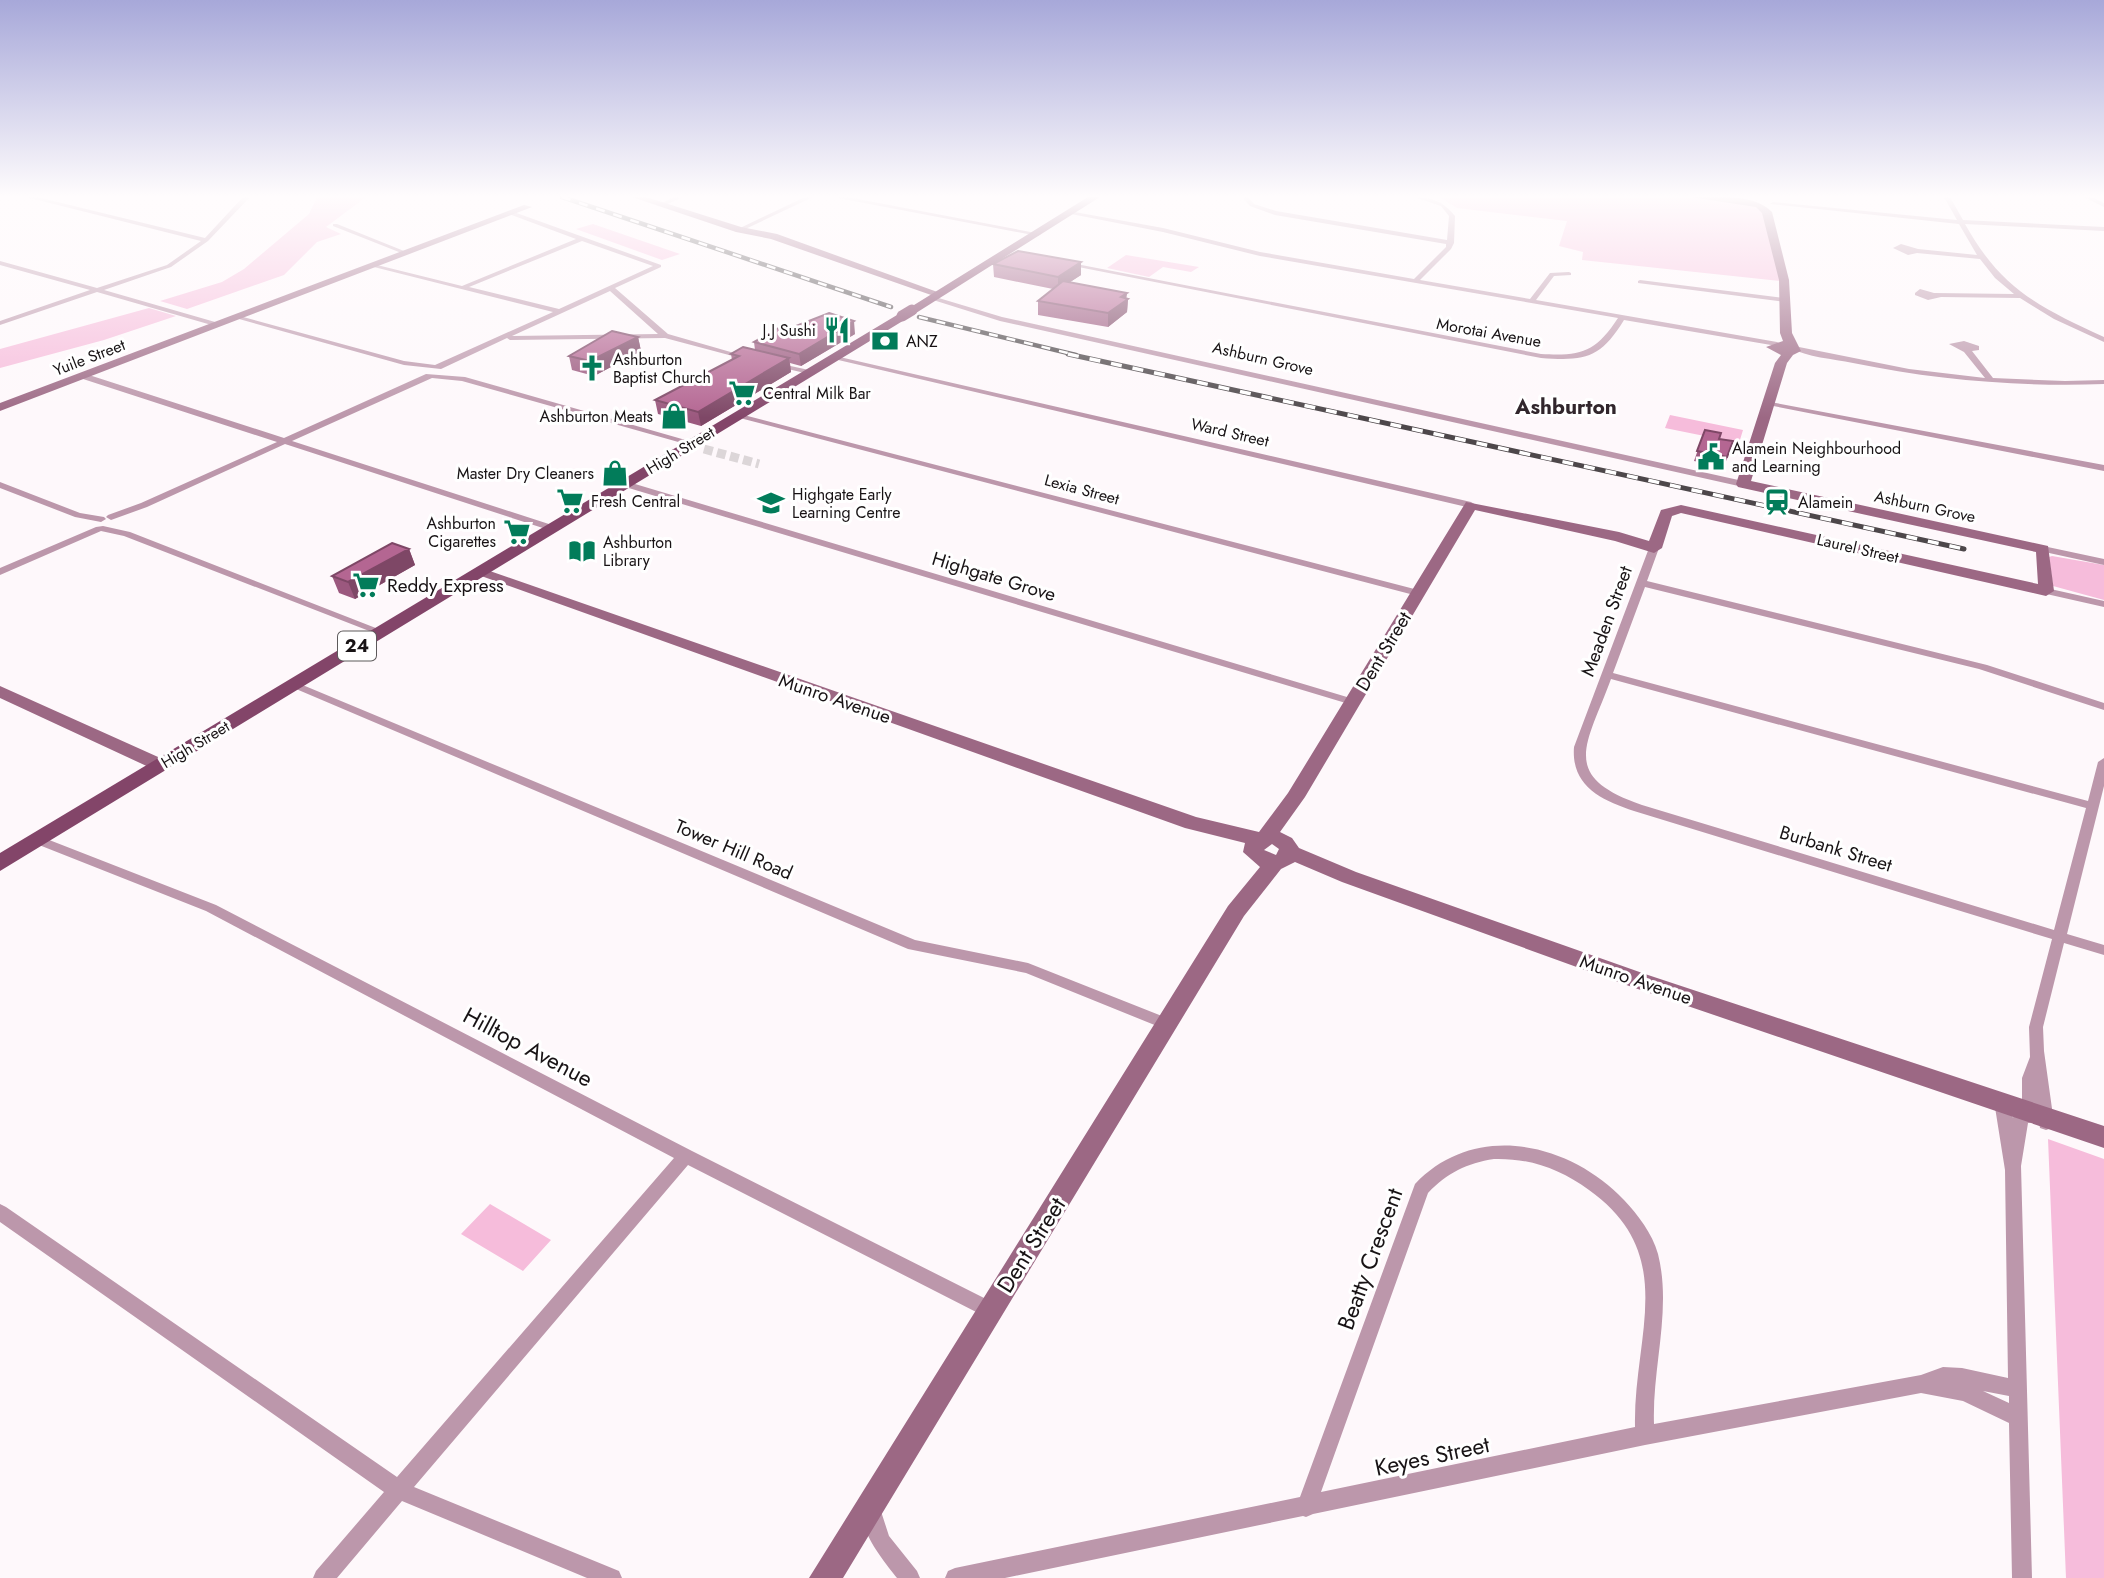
<svg xmlns="http://www.w3.org/2000/svg" width="2104" height="1578" font-family="Jost,sans-serif">
<style>
.green{fill:#f6bcdb}
.lines{fill:none;stroke-linecap:round;stroke-linejoin:round}
.street-tunnel{stroke:#dcd6d8;stroke-width:9;stroke-dasharray:9 4.5;stroke-linecap:butt}
.street{fill:#bc97ab;fill-rule:evenodd}
.secondary{fill:#9c6884;fill-rule:evenodd}
.primary{fill:#834569;fill-rule:evenodd}
.rail-far1-casing{stroke:#4d474a;stroke-width:4.5}
.rail-casing{stroke:#4d474a;stroke-width:5}
.rail-far1{stroke:#fff;stroke-width:2.5;stroke-dasharray:9;stroke-linecap:butt}
.rail{stroke:#fff;stroke-width:3.5;stroke-dasharray:11;stroke-linecap:butt}
.primary-bridge{stroke:#834569;stroke-width:11}
.wall{fill:#9b587e}
.shaded-wall{fill:#7e4766}
.building{fill:#b46692;stroke:#7e4766;stroke-width:2}
.labels{text-anchor:middle;stroke-width:6;stroke-linejoin:round;paint-order:stroke}
.far-poi-label{font-size:16px;fill:#181315;stroke:#fff;text-anchor:start}
.far-street-label{font-size:16px;fill:#181315;stroke:#fff}
.shield{fill:#fff;stroke:#5d5a5b;stroke-width:2}
.shield-label{font-size:18px;font-weight:bold;fill:#181315}
.street-label{font-size:19px;fill:#181315;stroke:#fff}
.poi-label{font-size:19px;fill:#181315;stroke:#fff;text-anchor:start}
.far-district-label{font-size:21px;font-weight:bold;fill:#31262c;stroke:#fff}
.near-street-label{font-size:23px;fill:#181315;stroke:#fff}
</style>
<rect width="100%" height="100%" fill="#fef8fb"/>
<path class="green" d="M317,197H366L326,227L341,234L317,242L284,275L187,309L160,301L222,282L244,269L309,214Z
M1680,197L1752,204L1762,209L1780,281L1582,260L1583,252L1559,246L1567,221L1457,208L1441,198Z
M593,224L680,254L662,260L576,229Z
M1126,255L1199,267L1191,272L1163,267L1149,277L1107,268Z
M149,308L176,316L104,340L0,368V349Z
M1670,415L1743,430L1739,443L1665,428Z
M2052,556L2104,565V600L2053,586L2049,557Z
M2048,1139L2104,1159V1578H2066Z
M490,1204L551,1240L523,1271L461,1234Z"/>
<g class="lines">
<path class="street-tunnel" d="M704,449L759,464"/>
<path class="street" d="M26,197H37L205,238L243,197H250L208,241L171,267L104,290L222,324L215,326L97,292L0,325V321L90,290L0,265V261L97,288L167,265L201,241Z
M674,197H683L663,206L658,205Z
M805,197H813L741,231L736,230Z
M833,197H847L1041,234L1038,236Z
M1242,197H1248L1254,204L1276,211L1447,240L1449,216L1441,206L1414,197C1432,197 1444,202 1455,216L1454,243L1451,249L1420,280L1530,299L1550,273L1569,272L1571,273V275L1554,276L1536,300L1777,342L1781,344L1777,346L1624,320C1600,359 1585,361 1541,358L1063,264L1066,262L1541,354C1581,356 1595,353 1618,318L1260,256L1163,232L1066,213L1069,211L1163,228L1260,252L1414,279L1446,247V244L1275,215L1250,206Z
M1944,197H1950L1963,220L2104,227V231L1965,224C2001,289 2039,307 2104,337V342L2054,319L2020,298L1941,297L1928,300L1915,295V293L1920,289L1934,293L2014,294L1995,278L1980,259L1917,253L1908,255L1893,248L1901,244L1918,249L1977,255L1959,224L1770,204L1773,202L1957,220Z
M2084,197H2092L2104,203V207Z
M511,211L661,265V267L615,288L668,334L748,357L744,359L665,338L510,340L507,338L441,369L404,365L232,317L236,315L404,361L435,365L553,312L370,266L373,264L462,286L576,239L509,214ZM582,241L653,266L559,309L469,287ZM610,291L658,334L512,336Z
M333,224H337L409,253L404,254L333,226Z
M1640,280L1785,298L1789,300L1785,302L1638,283V281Z
M932,296L1002,317L1743,481L1747,484L1743,487L1000,321L930,299L929,298Z
M1964,341L1979,346V350L1972,351L1993,378L2065,381L2104,380V384C2019,387 1936,380 1853,363C1833,359 1807,357 1790,348L1794,346L1909,369L1985,378L1964,352L1949,344Z
M831,355L1471,502L1476,505L1471,508L834,359L830,357Z
M772,362L809,370L813,372L809,374L775,366H772Z
M80,374H86L284,438L426,374L465,377L696,443L689,445L462,381L432,378L292,441L555,526V530H549L285,444L147,507L111,520L106,517L108,515L141,503L277,442L80,378Z
M1765,401L2104,465V471L1768,405H1765Z
M736,413L1422,591L1423,593L1418,596L1414,595L736,417Z
M625,481L1357,700L1359,702L1353,705L1349,704L622,486L621,484Z
M0,482L80,513L104,517L106,519L101,522L75,517L0,488Z
M103,526L130,532L386,632L381,635L377,634L124,536L101,531L0,575V568L96,527Z
M1654,545L1659,548L1647,581L1987,665L2104,703V710L1979,669L1645,587L1613,673L2088,801L2098,762L2104,758V786L2067,934L2104,945V955L2064,943L2043,1027L2044,1051L2054,1123L2052,1128L2046,1130L2040,1128L2037,1108L2035,1122L2028,1123L2021,1166L2032,1578H2012L2009,1423L1963,1401L1921,1393L1645,1445L1313,1514L1306,1517L1303,1516L1005,1578H945L948,1571L955,1568L1300,1497L1415,1184C1475,1121 1569,1142 1624,1200C1638,1215 1652,1233 1658,1254C1672,1310 1652,1367 1654,1424L1921,1375L1943,1367L1962,1368L2008,1378L2005,1170L1994,1101L1996,1096L2002,1094L2008,1096L2013,1118L2016,1102L2022,1101V1078L2030,1057L2029,1027L2052,939L1634,811C1601,800 1571,786 1574,747L1649,548ZM1611,679L2086,808L2054,930L1642,805C1558,776 1587,745 1611,679ZM1494,1159C1530,1158 1560,1169 1589,1190C1680,1255 1633,1336 1635,1427L1321,1492L1428,1193C1447,1173 1467,1163 1494,1159ZM1983,1391L2009,1396V1403Z
M2043,546L2104,559V565L2040,551L2038,549Z
M2046,588L2104,601V607L2042,593L2041,591Z
M293,681L915,940L1028,963L1172,1020L1174,1024L1172,1028L1167,1030L1162,1028L1026,973L908,949L289,686L287,684L289,682Z
M39,836L216,905L692,1151L996,1304L999,1310L996,1316L990,1319L984,1316L688,1165L414,1487L619,1571L622,1578H587L402,1501L337,1578H313L316,1571L384,1492L0,1222V1204L6,1207L397,1477L674,1158L206,911L34,843L33,840Z
M871,1499L878,1502L889,1536L917,1571L920,1578H897C883,1560 854,1526 864,1502Z"/>
<path class="secondary" d="M632,197H646L741,227L777,234L943,294L934,296L771,239L736,232Z
M1690,197C1715,197 1754,193 1772,212L1789,280L1792,333L1801,351L1793,355L1787,363L1751,481L2048,546L2054,591L2046,596L1681,513L1672,516L1662,548L1654,553L1615,541L1475,510L1305,797L1280,832L1292,838L1299,848L1356,872L1648,975L2104,1126V1148L1632,987L1342,882L1295,862L1281,869L1244,916L843,1578H809L1228,906L1260,867L1243,852L1245,843L1185,828L470,572L478,567L484,569L1196,817L1259,832L1288,793L1466,502L1619,532L1649,541L1661,510L1681,505L2038,584L2036,552L1738,487L1736,484L1775,363L1781,355L1766,347L1783,341L1780,333L1779,280L1762,213L1756,207ZM1272,844L1279,849L1276,855L1264,850Z
M524,205L532,207L0,411V403Z
M0,686L167,761L169,765L160,771L153,769L0,698Z"/>
<path class="primary" d="M1088,197H1100L916,313L906,310Z
M902,312L908,316L906,319L0,871V853Z"/>
<g class="rail-far1-casing">
<path id="rail-far1" d="M562,197L891,307
M919,317L1076,355"/>
</g>
<g class="rail-casing">
<path id="rail" d="M1068,354L1964,549"/>
</g>
<use href="#rail-far1" class="rail-far1"/>
<use href="#rail" class="rail"/>
<path class="primary-bridge" d="M902,316L912,310"/>
</g>
<path class="wall" d="M1081,262V275L1070,282L1127,293L1126,298L1128,299L1127,312L1108,327L1038,315V301L1053,289L994,277L993,264Z
M791,328L855,334L801,366L790,363L791,372L701,426L658,414L655,400L732,360L731,354L755,350L754,342Z
M638,337L641,351L594,376L572,370L569,356Z
M1705,430L1719,439L1733,441L1724,467L1694,461Z
M409,549L415,565L355,599L339,593L332,576Z"/>
<path class="shaded-wall" d="M1081,262V275L1058,290V277Z
M1127,293L1126,300L1128,299L1127,312L1108,327V313L1121,297Z
M854,321L855,334L801,366L799,354Z
M638,337L641,351L594,376L590,361Z
M789,358L791,372L701,426L698,412Z
M409,549L415,565L355,599L348,582Z"/>
<path class="building" d="M1018,251L1081,262L1058,277L993,264Z
M1063,281L1127,293L1121,297L1128,299L1108,313L1038,301Z
M829,313L854,321L799,354L754,342L784,325L791,328Z
M612,331L638,337L590,361L569,356Z
M743,347L789,358L698,412L655,400L739,356L731,354Z
M1705,430L1721,433L1719,439L1733,441L1727,457L1697,451Z
M392,543L409,549L348,582L332,576Z"/>
<linearGradient id="sky" x2="0" y2="1"><stop stop-color="#a7a8d9"/><stop offset="0.47" stop-color="#fffcfd"/><stop offset="1" stop-color="#fffcfd" stop-opacity="0"/></linearGradient>
<rect width="2104" height="418" fill="url(#sky)"/>
<defs>
<g id="restaurant-bare" transform="scale(2.1)"><path d="M-5-6h1v4h1v-4h1v4h1v-4h1v5L-1.5 .5V6h-2V.5L-5-1ZM5-6V6H3V1.5H1.5Q1.5-4 5-6Z" fill="#027c5a" stroke="#fff" stroke-width="2.5" paint-order="stroke"/></g>
<g id="bank-bare" transform="scale(2.1)"><path d="M-6-4H6V4H-6ZM0-2.3a2.3 2.3 0 1 0 0 4.6a2.3 2.3 0 1 0 0-4.6Z" fill="#027c5a" stroke="#fff" stroke-width="2.5" paint-order="stroke"/></g>
<g id="church-bare" transform="scale(2.1)"><path d="M-1.2-6h2.4v3.5h3.3v2.4h-3.3V6h-2.4V-.1h-3.3v-2.4h3.3Z" fill="#027c5a" stroke="#fff" stroke-width="2.5" paint-order="stroke"/></g>
<g id="supermarket-bare" transform="scale(2.1)"><path d="M-6-5.5h2.5l.6 2H6L4.5 2H-2.5L-4.4-4H-6ZM-1.5 3.2a1.3 1.3 0 1 0 .1 0ZM3 3.2a1.3 1.3 0 1 0 .1 0Z" fill="#027c5a" stroke="#fff" stroke-width="2.5" paint-order="stroke"/></g>
<g id="shop-bare" transform="scale(2.1)"><path d="M-5-2.5h2.3a2.7 3.5 0 0 1 5.4 0H5L5.5 6h-11ZM-1.5-2.5h3a1.5 2.3 0 0 0-3 0Z" fill="#027c5a" stroke="#fff" stroke-width="2.5" paint-order="stroke"/></g>
<g id="civic-bare" transform="scale(2.1)"><path d="M-.6-6.5H3V-4.5H.6V-3L4-1V1h2V6H-6V1h2V-1L-.6-3ZM-1.2 2.5V6h2.4V2.5Z" fill="#027c5a" stroke="#fff" stroke-width="2.5" paint-order="stroke"/></g>
<g id="station-bare" transform="scale(2.1)"><path d="M-3-6H3Q5-6 5-4V2Q5 4 3 4L4.5 6H3L1.5 4h-3L-3 6H-4.5L-3 4Q-5 4-5 2V-4Q-5-6-3-6ZM-3.5-4v3h7v-3ZM-3.5 1v1.5H-2V1ZM2 1v1.5H3.5V1Z" fill="#027c5a" stroke="#fff" stroke-width="2.5" paint-order="stroke"/></g>
<g id="school-bare" transform="scale(2.1)"><path d="M0-5L7-2L0 1L-7-2ZM-4 1L0 2.5L4 1V4Q0 6-4 4Z" fill="#027c5a" stroke="#fff" stroke-width="2.5" paint-order="stroke"/></g>
<g id="library-bare" transform="scale(2.1)"><path d="M-6-4Q-3-5.5-.7-3.5V5Q-3 3-6 4ZM6-4Q3-5.5 .7-3.5V5Q3 3 6 4Z" fill="#027c5a" stroke="#fff" stroke-width="2.5" paint-order="stroke"/></g>
</defs>
<g fill-rule="evenodd">
<use href="#restaurant-bare" x="837" y="330"/>
<use href="#bank-bare" x="885" y="341"/>
<use href="#church-bare" x="592" y="368"/>
<use href="#supermarket-bare" x="742" y="393"/>
<use href="#shop-bare" x="674" y="416"/>
<use href="#civic-bare" x="1711" y="457"/>
<use href="#shop-bare" x="615" y="473"/>
<use href="#supermarket-bare" x="570" y="501"/>
<use href="#station-bare" x="1777" y="502"/>
<use href="#school-bare" x="771" y="503"/>
<use href="#supermarket-bare" x="517" y="532"/>
<use href="#library-bare" x="582" y="551"/>
<use href="#supermarket-bare" x="366" y="585"/>
</g>
<g class="labels">
<g class="far-poi-label">
<text x="816" y="336" text-anchor="end">J.J Sushi</text>
<text x="906" y="347">ANZ</text>
<text x="613" y="365">Ashburton<tspan x="613" dy="18">Baptist Church</tspan></text>
<text x="763" y="399">Central Milk Bar</text>
<text x="653" y="422" text-anchor="end">Ashburton Meats</text>
<text x="1732" y="454">Alamein Neighbourhood<tspan x="1732" dy="18">and Learning</tspan></text>
<text x="594" y="479" text-anchor="end">Master Dry Cleaners</text>
<text x="792" y="500">Highgate Early<tspan x="792" dy="18">Learning Centre</tspan></text>
<text x="591" y="507">Fresh Central</text>
<text x="1798" y="508">Alamein</text>
<text x="496" y="529" text-anchor="end">Ashburton<tspan x="496" dy="18">Cigarettes</tspan></text>
<text x="603" y="548">Ashburton<tspan x="603" dy="18">Library</tspan></text>
</g>
<g class="far-street-label">
<text transform="translate(1489 332) rotate(10)" y="6">Morotai Avenue</text>
<text transform="translate(89 357) rotate(-21)" y="6">Yuile Street</text>
<text transform="translate(1263 358) rotate(13)" y="6">Ashburn Grove</text>
<text transform="translate(1230 432) rotate(13)" y="6">Ward Street</text>
<text transform="translate(680 450) rotate(-31)" y="6">High Street</text>
<text transform="translate(1082 489) rotate(15)" y="6">Lexia Street</text>
<text transform="translate(1925 506) rotate(12)" y="6">Ashburn Grove</text>
<text transform="translate(1858 548) rotate(13)" y="6">Laurel Street</text>
<text transform="translate(195 744) rotate(-31)" y="6">High Street</text>
</g>
<rect class="shield" x="338" y="631.5" width="38" height="29" rx="5"/>
<g class="shield-label">
<text x="357" y="652">24</text>
</g>
<g class="street-label">
<text transform="translate(994 576) rotate(17)" y="7">Highgate Grove</text>
<text transform="translate(1606 621) rotate(-70)" y="7">Meaden Street</text>
<text transform="translate(1383 651) rotate(-59)" y="7">Dent Street</text>
<text transform="translate(835 698) rotate(19)" y="7">Munro Avenue</text>
<text transform="translate(1836 848) rotate(17)" y="7">Burbank Street</text>
<text transform="translate(734 849) rotate(23)" y="7">Tower Hill Road</text>
<text transform="translate(1636 979) rotate(19)" y="7">Munro Avenue</text>
</g>
<g class="poi-label">
<text x="387" y="592">Reddy Express</text>
</g>
<g class="far-district-label">
<text x="1566" y="414">Ashburton</text>
</g>
<g class="near-street-label">
<text transform="translate(528 1047) rotate(28)" y="8">Hilltop Avenue</text>
<text transform="translate(1031 1245) rotate(-58)" y="8">Dent Street</text>
<text transform="translate(1370 1259) rotate(-70)" y="8">Beatty Crescent</text>
<text transform="translate(1432 1456) rotate(-12)" y="8">Keyes Street</text>
</g>
</g>
</svg>
